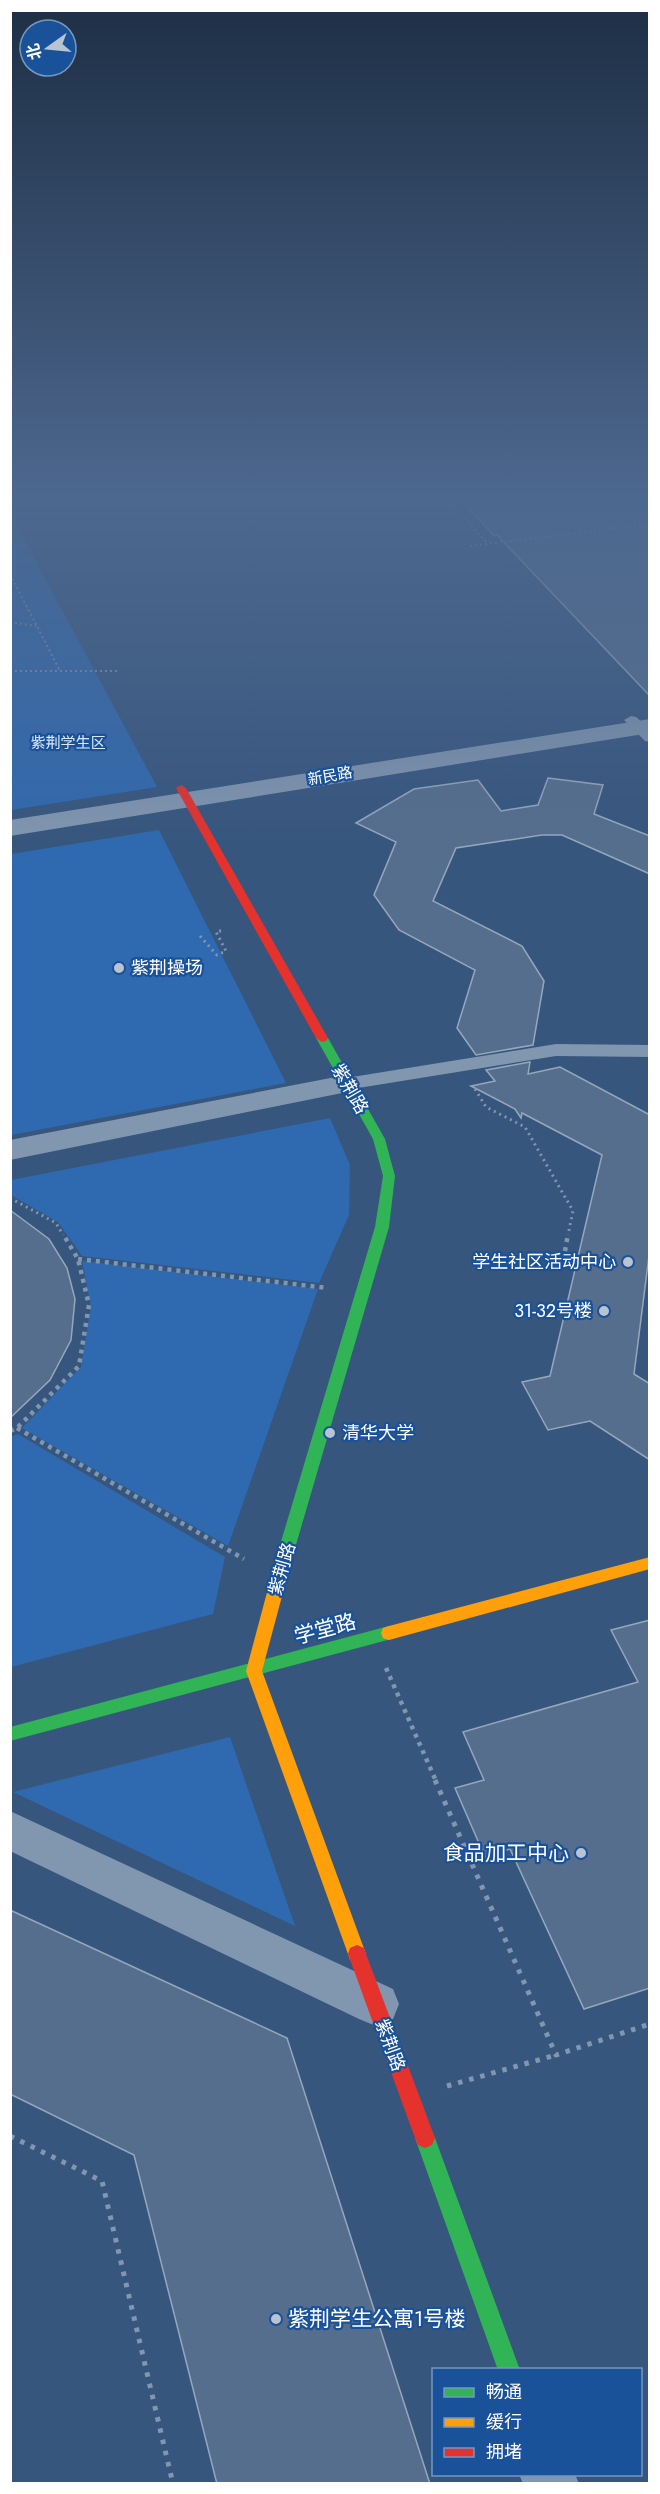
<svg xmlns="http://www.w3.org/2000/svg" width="660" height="2494" font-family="Jost,'Noto Sans SC',sans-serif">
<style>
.green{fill:#2f69af}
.building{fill:#566e8d;stroke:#96a7bc;stroke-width:1.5}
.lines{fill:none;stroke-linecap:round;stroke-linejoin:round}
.path-far3{stroke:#8196af;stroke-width:2;stroke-dasharray:2 3;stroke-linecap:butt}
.path-far2{stroke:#8196af;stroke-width:3;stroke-dasharray:2 4;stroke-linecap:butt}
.path-far1{stroke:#8196af;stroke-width:4.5;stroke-dasharray:4 5;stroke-linecap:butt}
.path{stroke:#8196af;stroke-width:5;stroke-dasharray:4.5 7;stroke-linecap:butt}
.lane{fill:#8196af;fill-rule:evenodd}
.street{fill:#8196af;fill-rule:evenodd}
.fast{fill:#30b455;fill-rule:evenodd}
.slow{fill:#ff9f0a;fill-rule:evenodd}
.jam{fill:#e5322d;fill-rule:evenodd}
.poi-dot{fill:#b9c4d2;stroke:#1a529a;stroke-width:2}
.labels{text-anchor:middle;stroke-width:4.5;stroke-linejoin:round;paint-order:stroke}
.far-park-label{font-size:15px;fill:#d7e8fc;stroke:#1a529a}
.far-street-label{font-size:15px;fill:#fff;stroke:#1a529a}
.poi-label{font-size:18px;fill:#fff;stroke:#1a529a;text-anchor:start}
.street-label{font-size:18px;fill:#fff;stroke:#1a529a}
.near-street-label{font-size:21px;fill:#fff;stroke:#1a529a}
.near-poi-label{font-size:21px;fill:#fff;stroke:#1a529a;text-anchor:end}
</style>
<rect width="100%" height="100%" fill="#37567d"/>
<path class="green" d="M11,515L157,787L11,810Z
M159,830L286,1083L11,1135V854Z
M330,1118L350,1165L349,1215L319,1283L82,1256L58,1222L11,1195V1180Z
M82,1261L318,1289L228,1546L22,1428L81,1367L91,1306Z
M18,1434L225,1557L213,1614L11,1667L10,1437Z
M230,1737L295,1926L13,1792Z"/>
<path class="building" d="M458,496H650V696L497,535L494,536Z
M548,778L603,785L594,814L650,836V874L562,835H542L456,848L433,901L522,946L544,981L533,1045L476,1055L457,1028L475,970L399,930L374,895L396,842L356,823L414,789L478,780L501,811L538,805Z
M530,1062L528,1074L560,1067L650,1115V1248L634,1374L650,1384V1460L590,1421L548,1430L522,1382L550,1376L602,1155L522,1113L521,1118L515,1109L471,1086L495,1081L486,1070Z
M10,1210L49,1239L67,1268L75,1299L71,1340L50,1380L10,1418Z
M650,1620V1988L584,2009L510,1849L485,1857L455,1788L484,1780L463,1732L638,1682L611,1630Z
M10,1910L287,2038L430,2484H217L134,2155L10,2094Z"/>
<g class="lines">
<path class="path-far3" d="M444,496L488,544
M470,546L650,524
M10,574L60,671
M10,622L36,626
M10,671H117"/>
<path class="path-far2" d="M200,936L217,955L226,951L216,932L224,930
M475,1089L486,1107L525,1127L573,1211L568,1235
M10,1198L56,1223L63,1235"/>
<path class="path-far1" d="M565,1251L568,1234
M78,1259L328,1288
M17,1428L244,1559
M10,1431L17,1428L79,1366L89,1305L78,1259L63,1234
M386,1668L436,1781"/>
<path class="path" d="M435,1780L556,2055L650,2024
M447,2086L556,2055
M10,2136L102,2181L173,2484"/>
<path class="lane" d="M631,716L636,717L650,729V742L645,741L624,720Z
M556,1044L650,1045V1057L556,1056L346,1090L339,1088L336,1084L339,1080L346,1078Z"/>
<path class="street" d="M650,719V733L10,836V820Z
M346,1075L357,1078L361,1084L357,1090L10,1160V1140Z
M10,1811L393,1989L399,2004L393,2019L376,2026L359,2019L10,1851Z
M519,2474H575L579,2484H523Z"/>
<path class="fast" d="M322,1034L328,1038L385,1139L395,1176L389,1227L293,1555L291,1559L285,1561L279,1559L277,1555L375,1227L383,1176L373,1139L316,1038Z
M389,1626L395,1628L397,1633L395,1638L10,1741V1727Z
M425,2128L432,2131L435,2138L520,2370H498L415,2138L418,2131Z"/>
<path class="slow" d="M285,1549L291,1551L293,1555L262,1671L366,1954L364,1960L357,1963L350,1960L348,1954L246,1671L277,1555L279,1551Z
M650,1557V1569L389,1640L383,1638L381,1633L383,1628L389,1626Z"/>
<path class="jam" d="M181,785L186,788L328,1038L326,1041L322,1042L316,1038L176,788Z
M357,1945L364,1948L366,1954L435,2138L432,2145L425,2148L418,2145L415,2138L348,1954L350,1948Z"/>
</g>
<linearGradient id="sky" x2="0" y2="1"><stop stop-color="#1e2f45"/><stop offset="0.59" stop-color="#4d688f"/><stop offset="1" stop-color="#4d688f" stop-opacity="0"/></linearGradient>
<rect width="660" height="845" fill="url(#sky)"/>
<g class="poi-dot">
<circle cx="119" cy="968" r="6"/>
<circle cx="628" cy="1262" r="6"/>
<circle cx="604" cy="1311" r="6"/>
<circle cx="330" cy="1433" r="6"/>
<circle cx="581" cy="1853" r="6"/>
<circle cx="276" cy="2319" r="6"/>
</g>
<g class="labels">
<g class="far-park-label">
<text x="68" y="748">紫荆学生区</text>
</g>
<g class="far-street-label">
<text transform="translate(330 776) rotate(-10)" y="5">新民路</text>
</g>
<g class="poi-label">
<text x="131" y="974">紫荆操场</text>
<text x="616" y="1268" text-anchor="end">学生社区活动中心</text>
<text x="592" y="1317" text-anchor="end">31-32号楼</text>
<text x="342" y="1439">清华大学</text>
</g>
<g class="street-label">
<text transform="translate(350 1089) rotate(60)" y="6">紫荆路</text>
<text transform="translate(282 1569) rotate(-74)" y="6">紫荆路</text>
<text transform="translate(390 2045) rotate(70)" y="6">紫荆路</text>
</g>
<g class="near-street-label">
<text transform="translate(325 1629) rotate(-15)" y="7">学堂路</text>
</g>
<g class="near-poi-label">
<text x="569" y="1860">食品加工中心</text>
<text x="288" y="2326" text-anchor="start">紫荆学生公寓1号楼</text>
</g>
</g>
<rect width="660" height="2494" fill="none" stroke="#ffffff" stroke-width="24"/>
<rect x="432" y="2368" width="210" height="108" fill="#1a529a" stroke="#7697c2" stroke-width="1.5"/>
<rect x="444" y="2388" width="30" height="9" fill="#30b455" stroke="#7697c2" stroke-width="1.5"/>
<text x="486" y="2398" font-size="18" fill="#ffffff">畅通</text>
<rect x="444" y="2418" width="30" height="9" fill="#ff9f0a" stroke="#7697c2" stroke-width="1.5"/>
<text x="486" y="2428" font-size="18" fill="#ffffff">缓行</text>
<rect x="444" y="2448" width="30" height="9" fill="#e5322d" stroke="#7697c2" stroke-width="1.5"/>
<text x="486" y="2458" font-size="18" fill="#ffffff">拥堵</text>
<g transform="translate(48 48) rotate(255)"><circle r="28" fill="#1a529a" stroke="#7697c2" stroke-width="1.5"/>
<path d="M0-4.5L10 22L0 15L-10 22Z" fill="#b9c4d2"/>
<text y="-9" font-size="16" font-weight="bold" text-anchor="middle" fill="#ffffff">北</text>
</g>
</svg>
